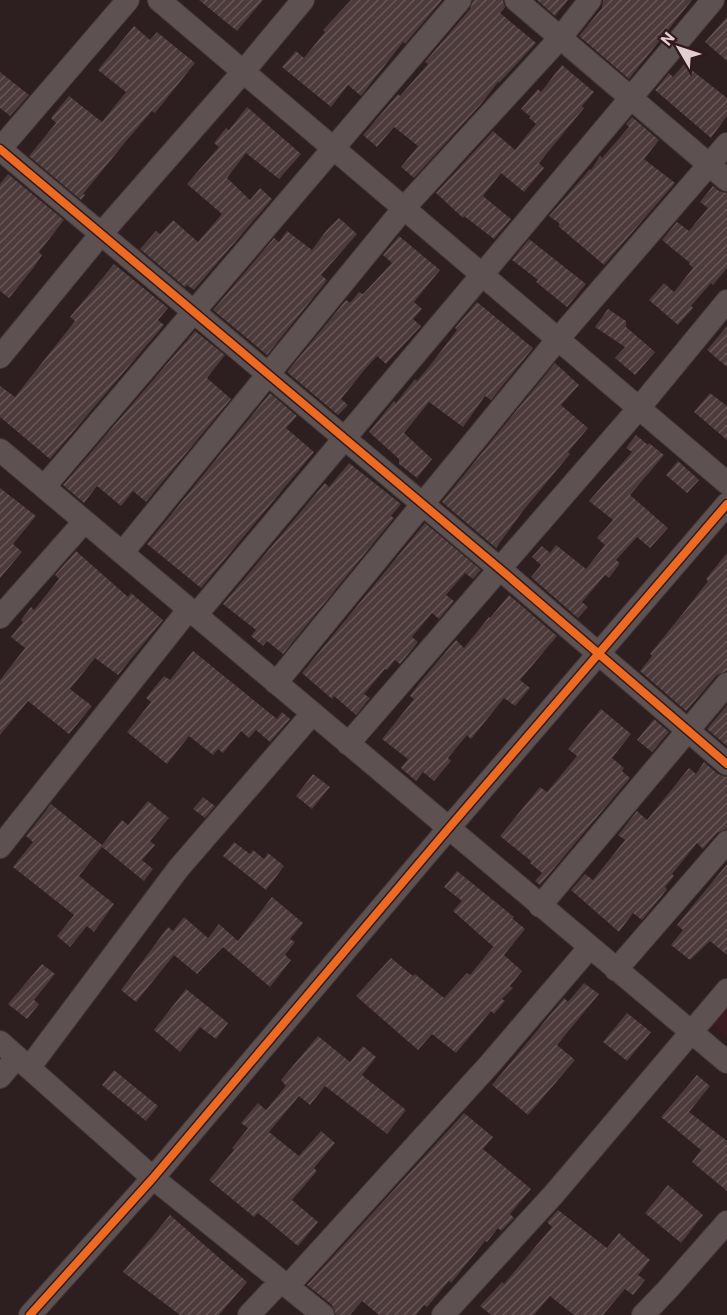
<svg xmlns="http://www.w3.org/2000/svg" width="727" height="1315" font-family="Roboto,sans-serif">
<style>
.built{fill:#3a1b20}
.building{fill:url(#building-hatch)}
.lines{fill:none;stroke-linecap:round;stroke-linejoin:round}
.street-casing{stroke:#45393a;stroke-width:24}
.street{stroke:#5d5152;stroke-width:22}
.cycleway-casing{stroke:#33181c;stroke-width:11}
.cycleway{stroke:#ed6a23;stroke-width:8}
</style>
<defs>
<pattern id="building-hatch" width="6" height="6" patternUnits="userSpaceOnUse" patternTransform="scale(1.5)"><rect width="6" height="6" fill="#4d3b3b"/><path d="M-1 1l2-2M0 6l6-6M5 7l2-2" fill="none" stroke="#665656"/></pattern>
</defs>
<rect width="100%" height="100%" fill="#2d1e20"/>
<path class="built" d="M727,1003V1037L709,1023Z"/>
<path class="building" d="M199,0H263L237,31Z
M351,0H442L405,44L403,42L361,96L348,85L331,107L282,67L296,51L304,58L325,32L323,30Z
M473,0H503L505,7L500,13L536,43L499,83L498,82L481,104L414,178L401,167L418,146L394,127L377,147L363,135L398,94L400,96L428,64L425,62L470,9Z
M537,0H568L555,16Z
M603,0H692L629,79L579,36L602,8Z
M727,17V61L705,42Z
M134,26L150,40L157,32L195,63L155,113L152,111L127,140L83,194L85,195L81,200L29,156L56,123L51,118L69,96L102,122L126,92L98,70Z
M684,64L727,98V116L711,138L655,90L669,73L673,77Z
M562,65L594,92L582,106L584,108L539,163L544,168L524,192L501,173L483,196L511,219L494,239L464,216L463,218L436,193L493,131L515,150L536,124L529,118L531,117L521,109L538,89L541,92Z
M0,72L29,95L10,116L0,108Z
M247,107L301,154L279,179L246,153L227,178L250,200L260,188L272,199L194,290L187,285L185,287L140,249L156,231L160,234L173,220L198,242L222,214L187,184L219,147L214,143L226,128L229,130Z
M632,117L659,140L644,159L675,183L604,265L558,226L560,224L549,216L590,169L591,170L600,156L602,158L629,127L626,124Z
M8,174L64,220L39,252L42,255L34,267L9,298L0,291V184Z
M713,186L719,191L727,193V268L713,285L711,283L691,306L693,308L678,325L649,300L664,283L674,292L693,268L689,264L690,263L662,240L677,222L689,231L708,208L700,202Z
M339,218L357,234L321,275L327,280L325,283L267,355L213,310L274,238L279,242L287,231L312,250L326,231Z
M399,236L440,270L414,302L422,309L413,319L421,326L386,364L377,356L365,369L341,399L348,405L338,415L287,372L346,300L350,303L359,292L363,294L392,263L383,255Z
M529,239L586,284L567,307L536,282L538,280L512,260Z
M114,264L168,308L158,320L164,325L50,459L0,417V386L15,397L75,321L70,317Z
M477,302L533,348L491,400L485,396L463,427L429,402L404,433L432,459L417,478L399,464V459L369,432L394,401L396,403L415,379L417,381L428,368L457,330L455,328Z
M608,309L626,321V327L655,352L635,375L615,358L625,347L595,327Z
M727,326V367L707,350Z
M195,331L225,355L207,378L231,399L146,502L133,491L121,506L97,486L84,503L63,485Z
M555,363L579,385L561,405L588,428L568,452L570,454L522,512L496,548L442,502Z
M270,393L297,416L286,428L314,452L201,588L147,544Z
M710,393L727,406V440L694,412Z
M636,435L648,445L649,443L664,455L630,495L668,528L650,548L637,537L616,560L620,563L609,578L605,575L582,602L588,607L578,618L531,577L541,565L532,557L542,546L550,553L556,545L586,569L605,545L597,538L613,520L589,501L632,452L626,448Z
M678,461L699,480L687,493L666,475Z
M349,463L401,504L391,516L394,518L283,654L267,641L263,646L251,636L256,630L223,604L325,483L329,487Z
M0,488L36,516L13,544L22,552L0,578Z
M425,523L481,570L473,579L465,573L446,595L454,601L439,619L432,613L412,637L418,642L400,664L395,660L387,670L385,669L364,694L370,698L356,715L334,696L332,699L302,673Z
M76,551L128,597L131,593L163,620L118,675L95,658L70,689L92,706L69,734L28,701L0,735V680L25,648L11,637L23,622L21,620L31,607L34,610L59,579L55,575Z
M727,553V671L717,675L686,711L640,671L652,656L650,654L684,612L708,581L706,579Z
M509,595L557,636L520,680L530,688L515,706L504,698L471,739L467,735L448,758L451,761L434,781L423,772L416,781L401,768L408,759L382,739L414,699L410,696L421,681L456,640L464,648L489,617L490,618Z
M193,651L277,719L282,712L290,719L270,742L256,730L249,738L241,731L223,753L218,749L213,755L189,736L167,764L127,732L151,702L146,698L164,676L170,680Z
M727,705V746L707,729Z
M601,709L631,734L612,758L624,768L622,771L630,778L540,885L535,881L542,873L530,863L531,861L500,836L540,787L547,792L577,756L568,749Z
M654,719L669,732L652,752L637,740Z
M704,762L718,774L727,777V829L717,833L703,849L697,843L672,874L674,876L665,887L667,889L661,897L642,920L633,913L619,932L571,890L585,874L593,880L625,840L618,835L637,811L647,820L689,768L696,774Z
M313,774L330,787L312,809L296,796Z
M203,797L215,806L205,818L193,809Z
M148,801L169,818L150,841L155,845L142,860L153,869L144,881L102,847L79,876L114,904L94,932L87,926L70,947L57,936L74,915L13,867L33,842L26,836L51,804L102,845L122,820L128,825Z
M234,842L250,854L253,850L264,859L268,853L284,866L266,890L223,856Z
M727,864V955L710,941L690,960L671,945L683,930L677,925Z
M457,871L514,917L512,918L525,929L504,955L522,971L510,986L513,988L502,999L505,1001L494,1014L491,1011L456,1053L432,1034L418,1050L356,996L391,958L413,976L415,974L444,998L467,973L470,975L493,947L497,950L453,911L462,901L444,887Z
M272,897L303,923L290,939L295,942L285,955L291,960L270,987L223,947L197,974L174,955L136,1002L121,990L168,927L173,931L184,917L208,938L219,924L238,941Z
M42,964L55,974L34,1000L39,1004L27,1019L8,1004Z
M584,983L599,994L557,1045L575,1060L528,1115L492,1085L564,998L568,1002Z
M186,989L228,1023L216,1039L200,1027L180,1052L154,1030Z
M627,1013L651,1032L627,1061L603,1042Z
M318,1036L350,1062L363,1046L376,1057L362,1075L406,1110L387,1134L325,1086L310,1105L299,1096L269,1132L299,1156L321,1131L335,1143L314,1168L317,1171L292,1200L318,1222L298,1246L258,1213L254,1217L209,1180L234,1150L232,1148L248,1128L241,1123L258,1103L266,1110L286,1086L281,1080Z
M114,1070L158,1106L146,1121L102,1085Z
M697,1075L710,1086L689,1112L727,1141V1191L692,1162L701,1150L661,1117Z
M464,1113L493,1137L483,1149L531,1189L510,1214L514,1218L501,1231L498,1228L487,1242L485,1241L451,1283L449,1281L427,1307L424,1305L416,1315H379L362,1301L350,1315H336L332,1305L307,1285Z
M668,1185L703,1215L681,1243L645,1213Z
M558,1210L607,1248L619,1233L650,1260L638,1275L645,1280L633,1295L625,1289L603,1315H574L550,1296L534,1315H491L480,1306L502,1282L504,1284L552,1227L547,1222Z
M170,1215L247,1282L219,1315H180L123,1272Z"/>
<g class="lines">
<g class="street-casing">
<path id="street" d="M159,0L727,483
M516,0L727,180
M0,149L500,569L727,764
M0,149L128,0
M0,357L101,234L243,72L303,0
M0,450L727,1062
M44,487L460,0
M122,553L404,208L561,37L590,0
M196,615L713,0
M0,617L84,522
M276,683L558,339L727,144
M348,744L639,408L727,301
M0,847L189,609
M540,906L727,684
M616,970L727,842
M0,1042L153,1178L323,1315
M29,1068L178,869L312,714
M0,1077L17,1057
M288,1286L489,1065L590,947
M30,1315L153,1178L448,829L727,504
M249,1315L280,1282
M443,1315L554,1194L727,990
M643,1315L668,1289L727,1222"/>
</g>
<use href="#street" class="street"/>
<g class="cycleway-casing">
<path id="cycleway" d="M0,149L500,569L727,764
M30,1315L153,1178L448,829L727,504"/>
</g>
<use href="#cycleway" class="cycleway"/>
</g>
<g transform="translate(679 48) rotate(309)" stroke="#33181c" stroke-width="4.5" paint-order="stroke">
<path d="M0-4.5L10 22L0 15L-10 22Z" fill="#e2cfd1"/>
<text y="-9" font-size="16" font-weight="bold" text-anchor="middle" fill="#e2cfd1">N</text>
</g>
</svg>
